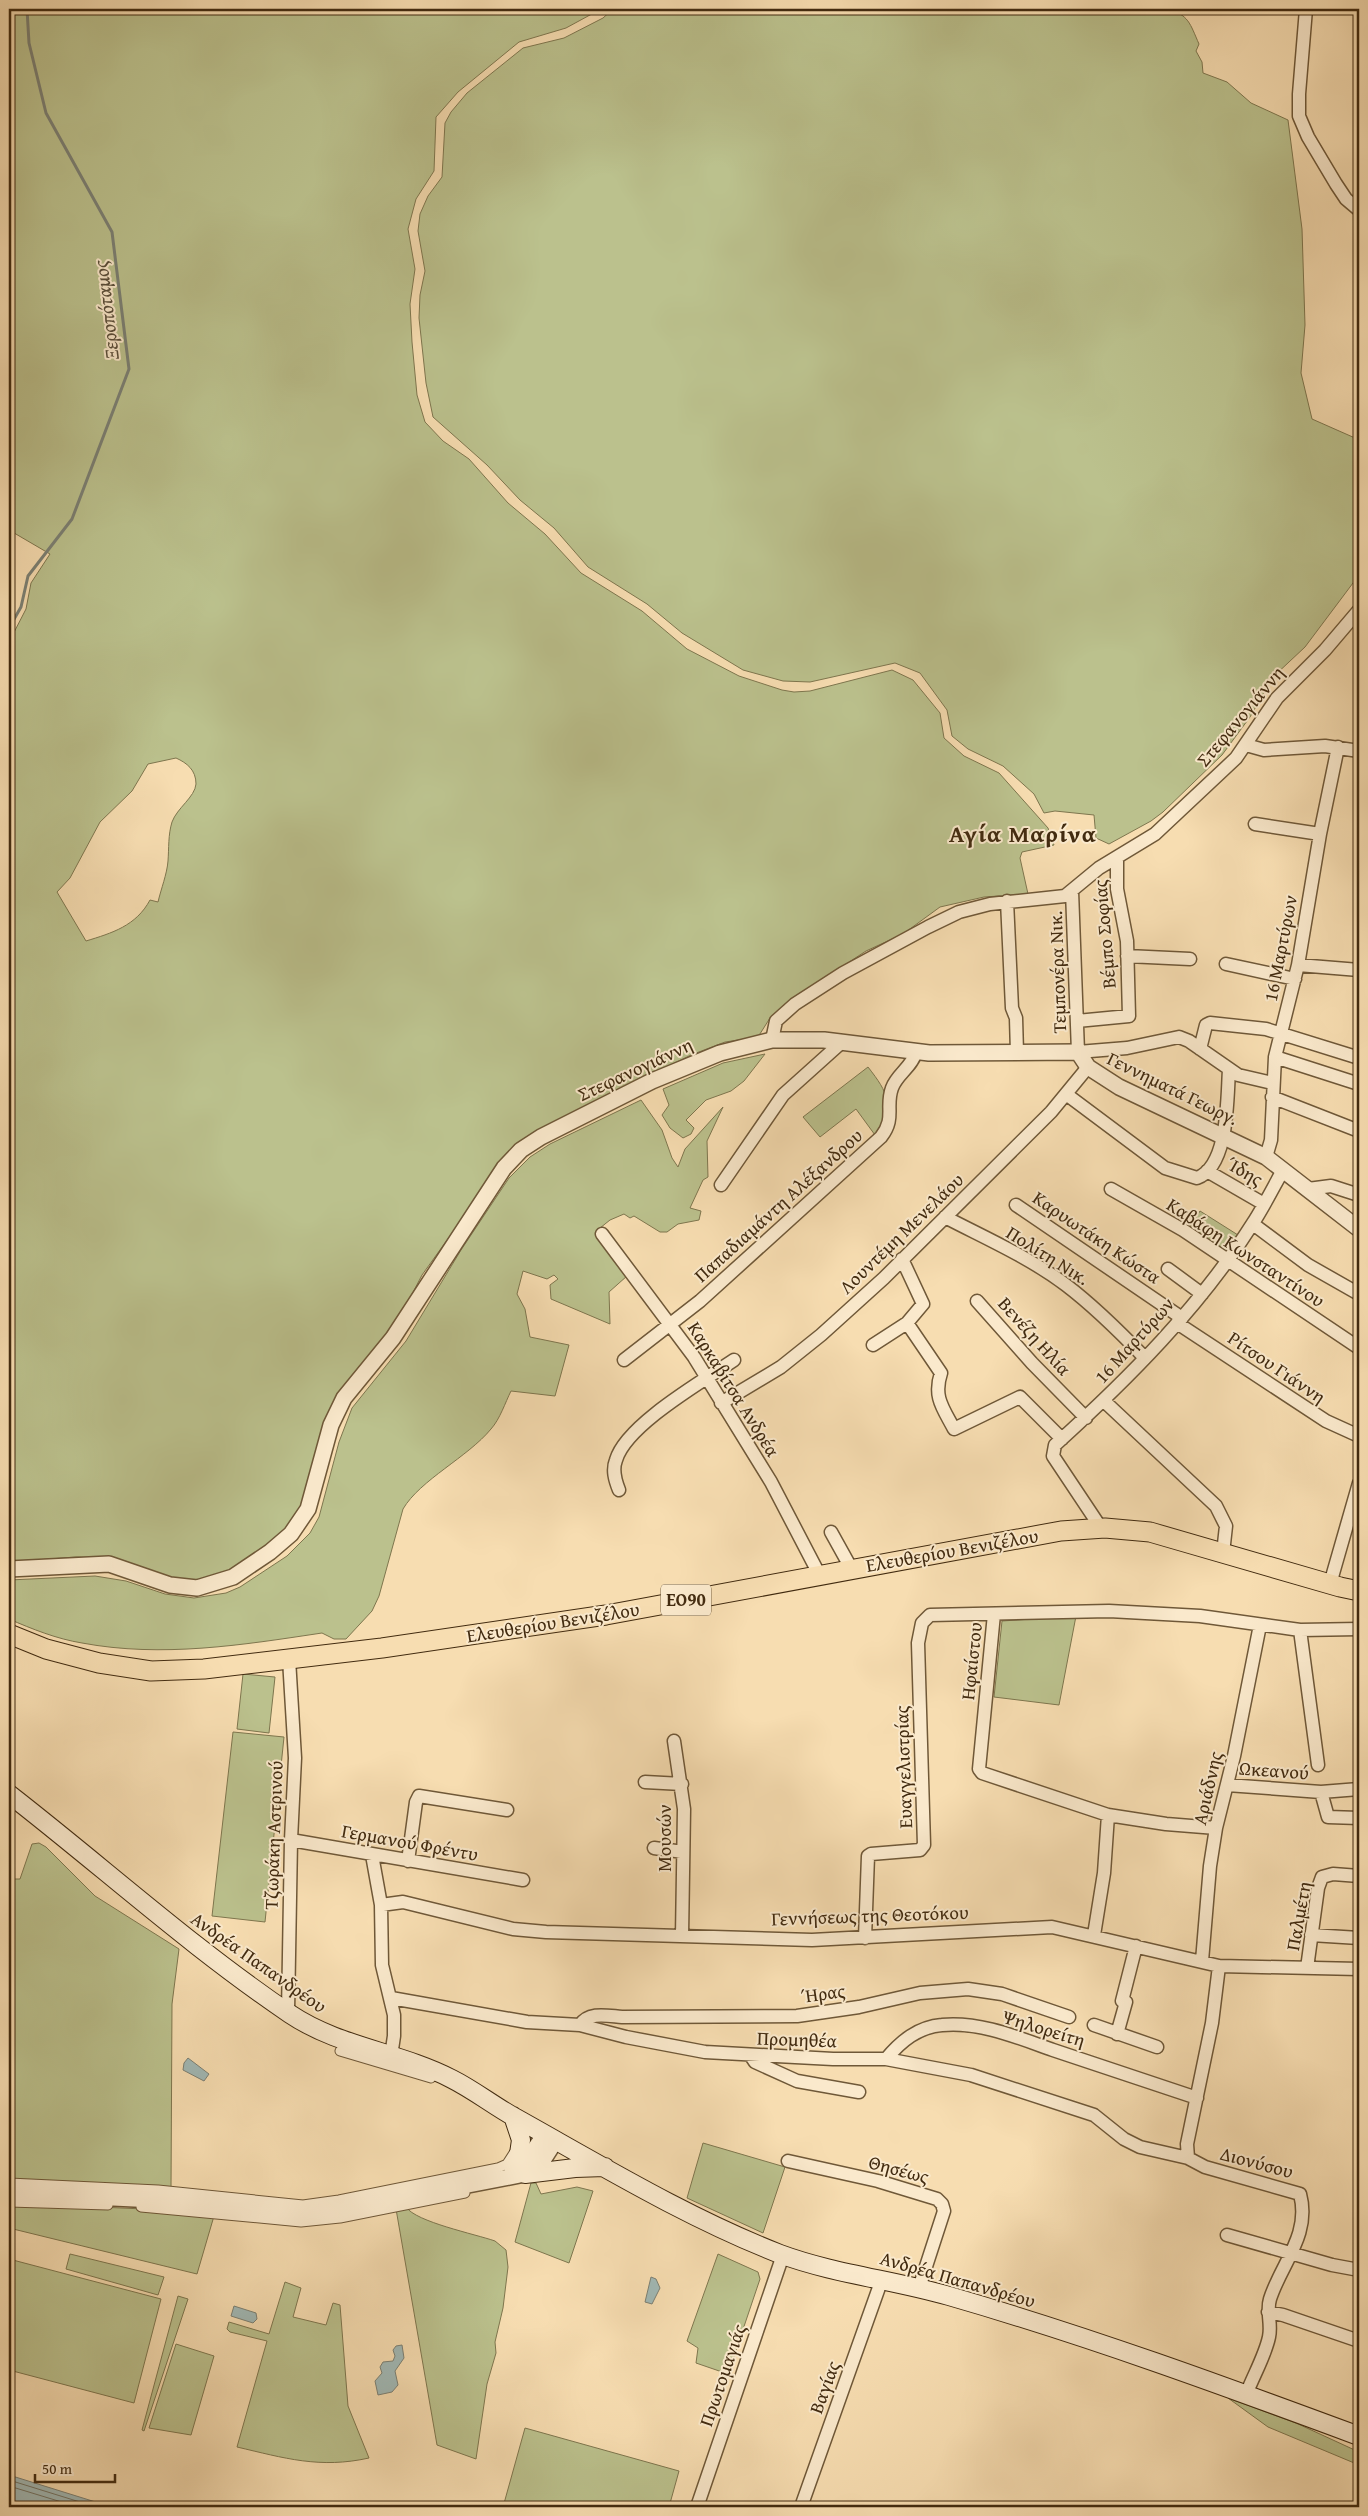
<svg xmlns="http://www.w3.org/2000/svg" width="1368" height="2516" font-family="'Gentium Book Plus',serif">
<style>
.green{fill:#bbc18d;stroke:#7e764e;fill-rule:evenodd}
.water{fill:#a1b9b6;stroke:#7b8074}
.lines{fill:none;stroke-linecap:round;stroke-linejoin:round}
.shore{stroke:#727263;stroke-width:1}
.stream{stroke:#7b8074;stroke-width:3}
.pedestrian-casing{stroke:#6f5838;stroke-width:11}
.minor-casing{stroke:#6f5838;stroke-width:15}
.tertiary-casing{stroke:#6f5838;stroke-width:18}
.secondary-casing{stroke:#422b10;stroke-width:20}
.primary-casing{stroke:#422b10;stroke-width:21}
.pedestrian{stroke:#fae9cc;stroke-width:9}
.minor{stroke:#fae9cc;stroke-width:12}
.tertiary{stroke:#fae9cc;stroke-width:15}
.secondary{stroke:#fae9cc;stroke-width:18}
.primary{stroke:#f7ddb1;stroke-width:19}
.labels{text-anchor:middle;stroke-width:4;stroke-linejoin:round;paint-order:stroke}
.shield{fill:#fae9cc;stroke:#796448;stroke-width:1}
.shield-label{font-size:18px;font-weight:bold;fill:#422b10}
.street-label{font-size:19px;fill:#422b10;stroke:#fae9cc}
.water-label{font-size:20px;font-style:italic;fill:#5a4e3a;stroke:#fae9cc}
.district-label{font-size:24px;font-weight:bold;letter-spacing:1px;fill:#422b10;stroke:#fae9cc}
</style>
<rect width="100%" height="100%" fill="#f7ddb1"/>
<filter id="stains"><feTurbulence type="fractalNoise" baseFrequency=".004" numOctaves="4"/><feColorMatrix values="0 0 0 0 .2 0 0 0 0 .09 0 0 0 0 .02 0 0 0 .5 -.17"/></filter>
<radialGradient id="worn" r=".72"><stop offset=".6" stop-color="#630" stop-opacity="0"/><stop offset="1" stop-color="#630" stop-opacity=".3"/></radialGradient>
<path class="green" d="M9,9H601L566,28L519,42L458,92L436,117L434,171L416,199L408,229L415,269L410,304L412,342L417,395L425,422L443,441L469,459L508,503L545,534L581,573L642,611L687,649L739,676L782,690L794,692L810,691L892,670L913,680L940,713L944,738L964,756L999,773L1048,828L1054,845L1022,852L1020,858L1028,894L984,897L940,907L903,934L866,951L791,1000L770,1018L758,1037L725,1042L691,1055L568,1116L515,1145L499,1162L478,1197L422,1275L396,1325L361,1371L306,1499L287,1531L249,1561L207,1582L170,1579L106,1558L76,1557L9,1562V642L26,609L31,583L50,554L9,530ZM176,758C187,763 196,770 196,784C195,797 177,808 172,822C168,835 169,848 168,861C167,874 161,889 158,902L150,900C136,926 112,933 86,941L57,892L70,878L100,822L132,791L148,764Z
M613,9H1166C1189,14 1190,24 1199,44L1196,51L1202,62L1203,73L1227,82L1251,103L1288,120L1302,229L1305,325L1301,373L1312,419L1355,438L1359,442V575L1305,647L1273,677L1250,717L1222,755L1163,812L1151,821L1109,844L1096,838L1094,815L1055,811L1044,813L1034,794L1003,766L968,749L952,736L947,710L920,673L895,663L810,682L783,681L743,670L682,633L647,604L588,567L554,528L520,500L487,465L433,417L426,383L419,318L420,295L425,271L418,231L420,214L428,196L442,177L445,123L451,112L467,93L523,48L564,38L603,18Z
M765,1054L744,1081L731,1091L706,1100L686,1120L694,1128L691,1134L683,1138L670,1128L662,1115L669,1105L663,1089L723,1063Z
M868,1067C889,1094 894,1104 875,1135L856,1109L820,1137L803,1117Z
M641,1100L662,1130L672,1158L678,1167L685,1149L723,1107L707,1141L708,1177L703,1180L690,1208L701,1211L699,1220L678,1224L667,1232H660L634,1216L630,1218L624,1214L610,1220L595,1232L627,1276L609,1292L610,1324L551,1299L550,1285L558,1279L554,1275L547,1279L523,1271L517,1294L525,1309L530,1337L569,1345L555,1396L511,1391C505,1403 500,1419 491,1429C468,1457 420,1480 403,1509L379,1596L372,1611L346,1639H334L322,1633C242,1645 162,1658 82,1643C57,1639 32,1629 9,1619V1580L95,1576L126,1581L165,1594L194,1598L226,1593L240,1587L287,1556L310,1533L319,1517L339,1442L352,1408L406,1341L461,1250L509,1178L530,1157L550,1144Z
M1200,1211L1238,1235L1225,1252L1190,1227Z
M1076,1616L1059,1705L994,1697L1002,1621Z
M243,1674L275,1677L269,1733L237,1729Z
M233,1732L284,1737L265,1922L212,1916Z
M39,1843L46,1847L95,1896L179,1949L172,2004L171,2189L9,2182V1879H20L32,1844Z
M703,2143L785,2167L763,2233L687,2198Z
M531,2183H536L541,2194L577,2187L593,2191L569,2263L515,2242Z
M9,2203L144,2209L214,2216L197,2274L9,2228Z
M406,2207C416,2222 475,2234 495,2241L506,2250L508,2267L503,2308L495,2342L496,2353L487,2384L476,2459L437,2445L396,2209Z
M70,2254L164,2277L158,2295L66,2269Z
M718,2254L758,2272L760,2279L728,2374L696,2363L698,2348L687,2341Z
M9,2259L161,2299L134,2403L9,2370Z
M285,2282L301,2288L293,2317L326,2325L333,2303L340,2305L348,2406L369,2458C320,2469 284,2458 237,2447L267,2341L230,2332L227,2329L229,2322L269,2334Z
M178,2296L188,2299L144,2431L142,2430Z
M176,2344L214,2356L191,2435L149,2428Z
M1228,2398L1296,2423L1359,2452V2465L1268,2427Z
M525,2428L679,2471L669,2507H503Z"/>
<path class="water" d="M188,2058L209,2074L204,2081L183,2070L184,2063Z
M651,2277L656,2279L660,2288L652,2304L645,2302Z
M234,2306L256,2313L257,2319L253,2323L231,2316Z
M402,2345L404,2358L395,2371L398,2385L392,2392L378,2395L375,2381L382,2373L380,2367L383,2362L393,2361L395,2356L393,2350L396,2346Z
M9,2475L102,2504L133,2507H9Z"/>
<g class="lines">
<path class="shore" d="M9,2480L96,2507
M9,2486L78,2507"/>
<path class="stream" d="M9,628L21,607L28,576L72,519L129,369L112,232L46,113L29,43L27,9"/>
<g class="pedestrian-casing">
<path id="pedestrian" d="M340,2051L431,2078
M9,2183L158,2190L303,2205L339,2200L498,2168L507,2164L514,2153
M9,2202L108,2205
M141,2207L301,2222L340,2218L465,2193"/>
</g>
<g class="minor-casing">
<path id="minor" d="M1306,9L1299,94V116L1308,137L1336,184L1346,199L1359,210
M1246,745L1264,750L1325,746L1359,751
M1255,824L1320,834
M1072,891L1078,1052L1127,1048L1179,1037L1189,1041L1238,1075L1272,1083
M1007,901L1012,1008L1016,1018L1017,1053
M1127,956L1190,959
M1226,964L1295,979
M1298,965L1359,970
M1077,1021L1129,1016L1127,941L1117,889V857
M772,1040L776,1021L795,1004L843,973L928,927L959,912L990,904L1065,896L1099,868L1155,834L1236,758L1277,698L1325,650L1359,610
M1200,1049L1206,1025L1210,1023L1266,1029L1356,1057
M1275,1057L1359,1084
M1066,1094L1165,1168L1197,1178C1229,1166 1227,1098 1229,1070
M1272,1097L1359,1131
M1266,1157L1271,1140L1275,1057L1298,965L1320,834L1338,747
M1207,1171L1264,1204
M721,1185L783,1095L842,1042
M1111,1189L1183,1230L1359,1348
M1308,1189L1331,1186L1359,1195
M1016,1205L1182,1318
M945,1217C985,1238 1029,1257 1066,1285C1095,1307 1120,1332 1145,1358
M1253,1224L1308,1265L1359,1294
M602,1234L694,1357L771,1482L819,1574
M1168,1269L1202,1294
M977,1301L1032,1363L1086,1418
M907,1323L941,1373C933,1397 943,1408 954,1429L1020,1397L1062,1439
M1177,1323L1326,1421L1359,1436
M873,1345L907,1323L923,1304L902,1259
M624,1360L700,1301L881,1137C896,1118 885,1107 892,1088C897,1074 912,1067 916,1052
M1104,1401L1216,1506L1226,1526L1223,1553
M721,1403L781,1367L821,1335L884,1278L1051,1112L1088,1067
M619,1490C615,1480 612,1470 616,1460C626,1425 703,1381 734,1360
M1101,1528L1053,1456L1055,1445C1128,1379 1200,1307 1253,1223C1264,1206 1273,1188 1283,1170
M831,1532L851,1568
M1330,1584L1359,1483
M994,1614L979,1769L982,1773L1108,1815L1166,1824L1216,1828
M1300,1630L1318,1765
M674,1741L684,1809L682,1936
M645,1782L682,1784
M1227,1785L1321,1792L1328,1817L1359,1818
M1321,1792L1359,1789
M291,1840L523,1880
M654,1848L683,1852
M372,1855L381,1905L382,1965L394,2015V2036L391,2056
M408,1861L416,1802L419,1796L507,1810
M381,1905L403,1902L513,1929L546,1932L812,1940L1052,1927L1219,1966L1359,1969
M1094,1935L1104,1873L1108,1815
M1311,1935L1359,1938
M865,1938L868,1856L871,1854L920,1850L924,1845L918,1643L922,1623L930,1615L1109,1611L1200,1616L1300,1630L1359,1629
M1202,1961L1210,1866L1216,1828L1234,1756L1260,1625
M1219,1966L1212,2023L1187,2144L1188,2158L1205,2167L1300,2194C1311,2235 1281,2264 1270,2299C1266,2311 1272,2324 1269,2337C1265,2356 1253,2376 1246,2395
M1307,1968L1318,1888L1322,1877L1333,1874L1359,1876
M391,1998L527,2022L580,2025L626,2037L705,2052L833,2059H886L971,2075L1094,2115L1124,2139L1140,2147L1188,2158
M288,2012L291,1840L295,1758L289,1659
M580,2025C589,2011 608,2016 622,2017L797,2016L859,2007L920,1993L968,1989L1002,1994L1069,2017
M1094,2025L1157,2047
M1117,2034L1126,2002L1122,2001L1136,1946
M751,2056L755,2062L797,2081L859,2092
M886,2059C901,2041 918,2027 942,2025C979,2021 1019,2038 1053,2050C1101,2066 1149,2082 1197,2098
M788,2161L878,2181L937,2199L942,2204L944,2211L919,2288
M1227,2235L1332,2265L1359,2270
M1268,2312L1283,2315L1359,2341
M697,2507L783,2255
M801,2507L882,2279"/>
</g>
<g class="tertiary-casing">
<path id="tertiary" d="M9,1569L109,1564L170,1585L197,1588L233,1577L270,1552L291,1534L308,1509L331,1425L344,1398L393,1338L504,1168L521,1150L541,1137L652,1081L720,1053L772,1040H824L929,1053L1078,1052L1088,1067L1119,1087L1266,1157L1359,1229
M512,2171L531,2154L545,2134
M9,2193L155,2200L279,2213H307L339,2210L525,2174L540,2165L556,2140"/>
</g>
<g class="secondary-casing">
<path id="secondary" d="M9,1794C103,1867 191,1947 290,2014C339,2047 400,2052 452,2079C474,2090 494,2106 516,2118C602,2166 688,2218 780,2254C834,2274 894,2280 949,2296C1088,2336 1224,2386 1359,2436
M513,2116L521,2140L517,2168
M525,2174L575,2168L605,2167"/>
</g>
<g class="primary-casing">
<path id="primary" d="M9,1634L46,1649L99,1663L151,1671L204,1669L382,1648L606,1615L1061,1531L1105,1528L1150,1532L1340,1587L1359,1591"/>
</g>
<use href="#pedestrian" class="pedestrian"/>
<use href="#minor" class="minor"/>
<use href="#tertiary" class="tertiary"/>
<use href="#secondary" class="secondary"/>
<use href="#primary" class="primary"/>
</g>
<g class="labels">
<rect class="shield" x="661" y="1584.5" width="50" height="31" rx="4"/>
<g class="shield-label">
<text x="686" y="1606">ΕΟ90</text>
</g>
<g class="street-label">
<text transform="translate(1240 716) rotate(-50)" y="7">Στεφανογιάννη</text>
<text transform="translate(1104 934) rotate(-95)" y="7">Βέμπο Σοφίας</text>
<text transform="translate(1280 948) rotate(-79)" y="7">16 Μαρτύρων</text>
<text transform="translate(1057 972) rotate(-92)" y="7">Τεμπονέρα Νικ.</text>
<text transform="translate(635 1069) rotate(-25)" y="7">Στεφανογιάννη</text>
<text transform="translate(1173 1088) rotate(26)" y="7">Γεννηματά Γεωργ.</text>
<text transform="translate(1245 1171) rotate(30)" y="7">Ίδης</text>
<text transform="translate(778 1205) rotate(-42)" y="7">Παπαδιαμάντη Αλέξανδρου</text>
<text transform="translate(901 1233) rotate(-44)" y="7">Λουντέμη Μενελάου</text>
<text transform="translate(1097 1237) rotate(34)" y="7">Καρυωτάκη Κώστα</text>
<text transform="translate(1246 1252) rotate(33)" y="7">Καβάφη Κωνσταντίνου</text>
<text transform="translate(1048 1255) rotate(32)" y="7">Πολίτη Νικ.</text>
<text transform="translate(1035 1336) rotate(48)" y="7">Βενέζη Ηλία</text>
<text transform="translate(1134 1340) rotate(-48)" y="7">16 Μαρτύρων</text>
<text transform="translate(1277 1367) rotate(34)" y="7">Ρίτσου Γιάννη</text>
<text transform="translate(734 1389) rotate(58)" y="7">Καρκαβίτσα Ανδρέα</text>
<text transform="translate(952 1550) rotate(-10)" y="7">Ελευθερίου Βενιζέλου</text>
<text transform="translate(553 1622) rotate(-9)" y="7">Ελευθερίου Βενιζέλου</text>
<text transform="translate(971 1661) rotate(-84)" y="7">Ηφαίστου</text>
<text transform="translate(903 1767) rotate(-92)" y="7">Ευαγγελιστρίας</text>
<text transform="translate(1274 1770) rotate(4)" y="7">Ωκεανού</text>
<text transform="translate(1207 1788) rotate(-77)" y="7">Αριάδνης</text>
<text transform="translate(273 1835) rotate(-88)" y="7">Τζωράκη Αστρινού</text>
<text transform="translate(664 1838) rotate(-90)" y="7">Μουσών</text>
<text transform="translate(410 1842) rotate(10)" y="7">Γερμανού Φρέντυ</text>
<text transform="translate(870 1915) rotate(-2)" y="7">Γεννήσεως της Θεοτόκου</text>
<text transform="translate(1298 1916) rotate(-80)" y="7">Παλμέτη</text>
<text transform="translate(259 1962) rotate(35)" y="7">Ανδρέα Παπανδρέου</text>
<text transform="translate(823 1993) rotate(-8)" y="7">Ήρας</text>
<text transform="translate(1044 2028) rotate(17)" y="7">Ψηλορείτη</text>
<text transform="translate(797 2039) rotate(2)" y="7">Προμηθέα</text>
<text transform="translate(1257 2162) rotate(15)" y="7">Διονύσου</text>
<text transform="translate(899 2169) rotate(15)" y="7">Θησέως</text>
<text transform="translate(958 2279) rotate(16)" y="7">Ανδρέα Παπανδρέου</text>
<text transform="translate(722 2375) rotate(-71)" y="7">Πρωτομαγιάς</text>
<text transform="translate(824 2387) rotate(-70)" y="7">Βαγίας</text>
</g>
<g class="water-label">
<text transform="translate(106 310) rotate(-97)" y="7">Ξεροπόταμος</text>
</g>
<g class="district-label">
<text x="1023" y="842">Αγία Μαρίνα</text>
</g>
</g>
<rect width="1368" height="2516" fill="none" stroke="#f7ddb1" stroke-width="30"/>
<rect x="10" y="10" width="1348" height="2496" fill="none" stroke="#422b10" stroke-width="2.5"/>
<rect x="15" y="15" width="1338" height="2486" fill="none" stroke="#422b10"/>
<path d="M35 2474v8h80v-8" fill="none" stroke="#422b10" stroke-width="2.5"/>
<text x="42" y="2474" font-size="15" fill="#422b10" stroke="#fae9cc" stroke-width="4" paint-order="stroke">50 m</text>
<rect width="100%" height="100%" filter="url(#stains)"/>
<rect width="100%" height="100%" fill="url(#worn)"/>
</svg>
